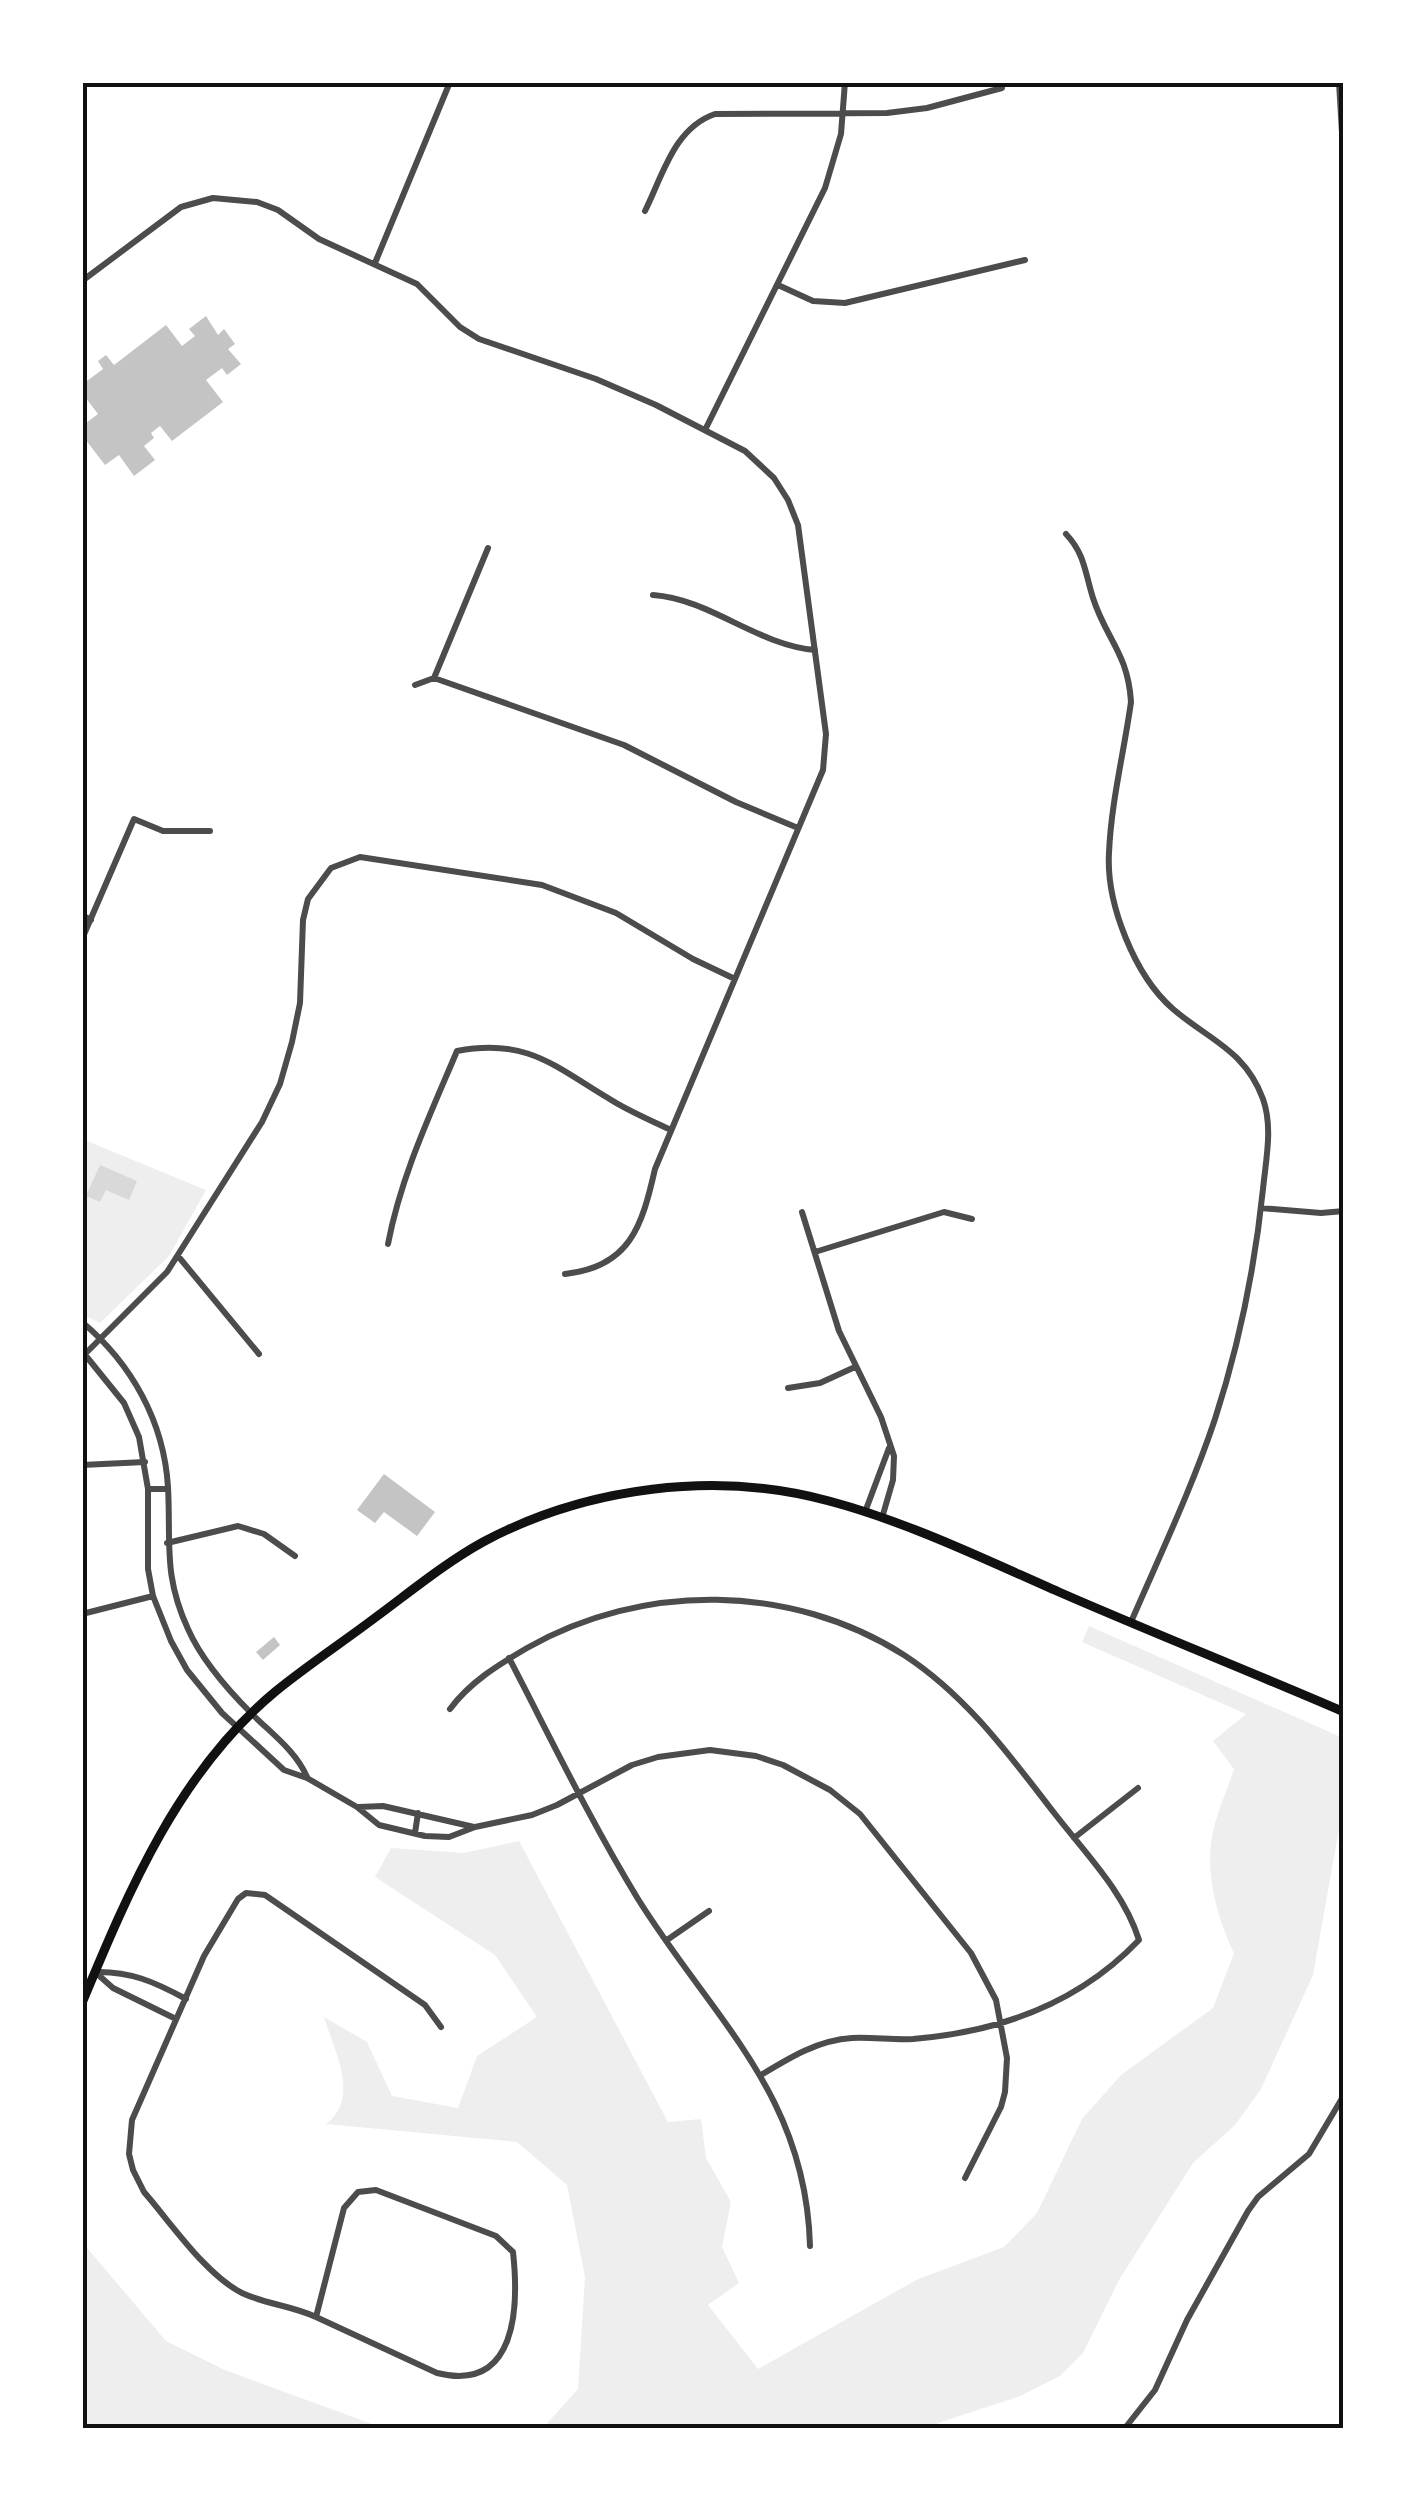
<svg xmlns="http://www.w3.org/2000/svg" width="1426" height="2511" font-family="'DM Sans',sans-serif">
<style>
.green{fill:#eee}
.water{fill:#d9d9d9}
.building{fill:#c4c4c4}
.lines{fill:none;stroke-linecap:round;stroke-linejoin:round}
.minor{stroke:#4c4c4c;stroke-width:6}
.secondary{stroke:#111;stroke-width:9}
.neatline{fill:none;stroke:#111;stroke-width:4}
</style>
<rect width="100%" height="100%" fill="#fff"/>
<path class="green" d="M82,1139L206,1190L169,1256L100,1323L83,1315Z
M1089,1626L1343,1738V1807L1313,1975L1261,2089L1235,2125L1193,2163L1119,2280L1083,2353L1060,2376L1020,2396L938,2423L939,2428H543L578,2389L585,2277L567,2185L517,2142L326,2124C361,2098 334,2051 324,2017L367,2042L392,2096L458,2108L477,2056L537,2017L495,1955L375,1877L391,1848L464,1853L519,1841L668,2122L701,2119L706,2158L731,2202L722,2247L739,2283L708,2305L758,2369L918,2279L1004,2247L1037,2213L1082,2119L1121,2075L1213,2008L1234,1953C1218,1920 1205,1874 1212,1837C1216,1814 1227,1791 1234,1769L1213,1741L1246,1714L1082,1642Z
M82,2242L166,2341L225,2370L383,2428H83Z"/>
<path class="water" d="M100,1165L137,1181L129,1200L106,1190L100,1202L86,1196Z"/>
<path class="building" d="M206,316L218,335L224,329L235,344L228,349L241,364L227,375L222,368L206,380L223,402L172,441L160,426L151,433L154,438L144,446L155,460L134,476L119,455L105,465L82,435V426L98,414L82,393L86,389L83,384L103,369L98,361L106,355L114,365L166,325L182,346L195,336L189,329Z
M384,1474L435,1512L417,1536L384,1512L375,1523L357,1510Z
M274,1637L280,1645L263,1660L256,1652Z"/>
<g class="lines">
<path class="minor" d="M1339,82L1344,166
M82,84L85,82
M645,211C663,175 674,128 715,114L887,113L927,108L1002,88
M375,263L450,82
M82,281L181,207L213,198L257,202L278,210L319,239L417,284L460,327L479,339L596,379L656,405L745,451L774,478L788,500L798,525L826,734L823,770L655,1169C642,1226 630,1267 565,1274
M778,285L813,301L845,303L1025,260
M705,430L825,188L841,134L845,82
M1066,534C1085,554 1085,573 1093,598C1106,639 1128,653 1131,702C1124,752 1111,803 1109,853C1106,904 1135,976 1173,1009C1209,1040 1245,1050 1263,1099C1273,1127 1266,1159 1263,1189C1255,1266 1239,1345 1215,1419C1192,1488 1160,1555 1131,1622
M653,595C710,599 757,645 815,650
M434,678L488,548
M415,685L434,678L624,745L736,802L798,828
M82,915L91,920
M82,939L134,819L163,831H210
M1261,1208L1321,1213L1344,1211
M802,1212L839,1331L881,1417L894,1456L893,1480L882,1518
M388,1244C401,1176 430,1115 457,1051C526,1038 553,1065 608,1098C628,1111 650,1120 671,1130
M815,1252L944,1212L972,1219
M178,1256L259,1354
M82,1322C132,1364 164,1422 168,1487C171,1543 163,1575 188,1629C202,1661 228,1690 252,1714C272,1734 296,1751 307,1777
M82,1351L124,1403L139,1437L148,1489V1569L153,1596L171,1641L187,1670L222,1713L284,1770L307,1778L357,1807L379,1825L425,1836L449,1837L475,1827L532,1815L557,1805L632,1765L658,1757L710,1750L756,1756L783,1765L830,1790L860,1814L971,1953L996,2000L1007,2058L1005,2092L1001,2107L965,2178
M86,1353L167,1272L262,1122L280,1084L292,1042L300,1003L303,920L308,899L331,868L360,857L542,885L616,913L693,959L735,979
M788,1388L820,1383L855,1367
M82,1465L145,1462
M148,1489H168
M865,1512L889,1448
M167,1543L238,1526L264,1534L295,1556
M82,1614L153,1596
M509,1658C551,1739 591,1822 638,1899C713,2019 806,2094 810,2246
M450,1709C470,1682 498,1665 527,1648C643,1582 791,1583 904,1655C967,1696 1010,1756 1055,1814C1086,1854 1124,1892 1139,1940C1079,2003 999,2032 913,2039C893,2040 872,2037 852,2038C818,2040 789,2058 761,2075
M359,1807L383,1806L474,1827
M415,1833L418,1813
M1074,1838L1138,1788
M667,1940L709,1911
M176,2019L113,1988L95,1972C130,1971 155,1982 186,1999
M376,2190L496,2236L513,2252C519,2307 517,2393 437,2373L316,2317L344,2208L358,2192Z
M316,2317C293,2306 265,2304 242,2293C206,2275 171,2223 144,2192L133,2170L129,2154L132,2120L204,1956L238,1899L246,1893L265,1895L425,2005L441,2027
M1125,2428L1155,2390L1187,2320L1248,2211L1258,2197L1309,2154L1344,2095"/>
<path class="secondary" d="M82,2003C129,1890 179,1771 276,1691C308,1665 343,1642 376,1617C410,1592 445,1563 483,1542C586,1487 716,1470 829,1501C908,1522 984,1559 1059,1592C1153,1633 1249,1671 1344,1712"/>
</g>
<rect width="1426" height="2511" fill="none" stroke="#ffffff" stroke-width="170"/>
<rect x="85" y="85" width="1256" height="2341" class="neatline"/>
</svg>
